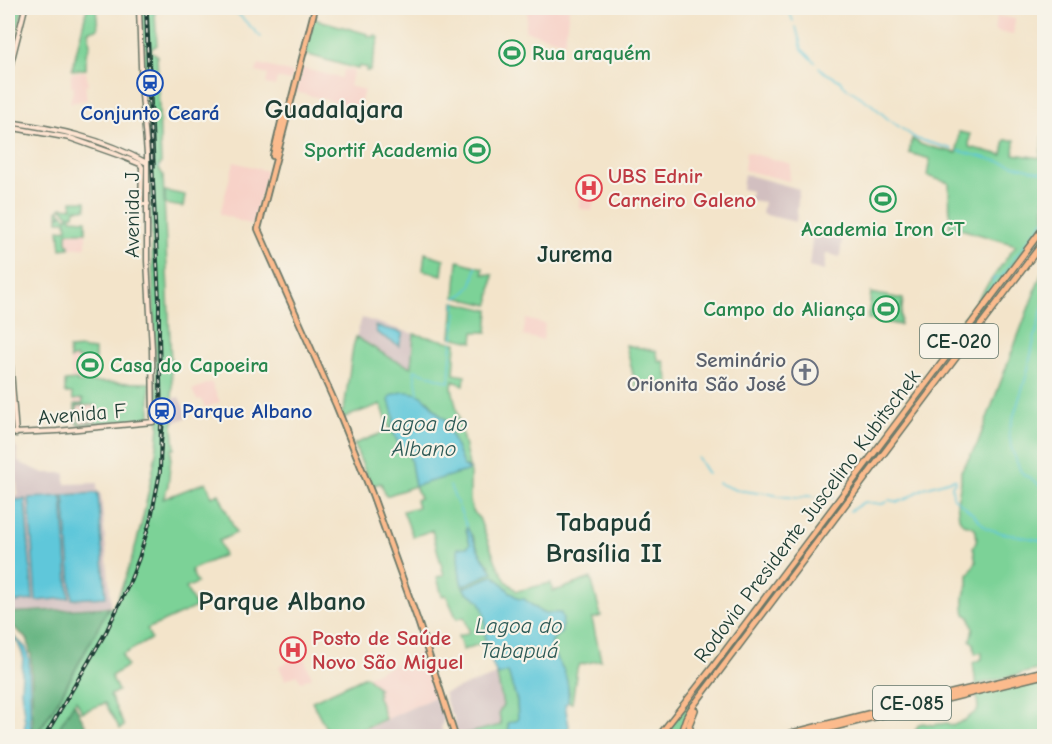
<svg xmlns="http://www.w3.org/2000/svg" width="1052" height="744" font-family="'Comic Neue',sans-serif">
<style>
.built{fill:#f7d1c7}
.industrial{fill:#d2bfc0}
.green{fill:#7bd297;stroke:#4d8866;stroke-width:1.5;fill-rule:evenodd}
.forest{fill:#64b480;stroke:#42785a;stroke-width:1.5}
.water{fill:#5ec7da;stroke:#3e8287;stroke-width:1.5}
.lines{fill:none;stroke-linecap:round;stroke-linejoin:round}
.stream{stroke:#5ec7da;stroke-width:1.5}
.secondary-casing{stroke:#697768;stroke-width:7}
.primary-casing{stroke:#697768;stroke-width:8}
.highway-casing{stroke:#697768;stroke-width:8}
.secondary{stroke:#fde4d1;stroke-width:4}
.primary{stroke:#fbbb8d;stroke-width:4.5}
.highway{stroke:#fbbb8d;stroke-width:5}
.tram{stroke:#1f3d34;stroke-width:1.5}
.rail-casing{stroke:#1f3d34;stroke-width:4}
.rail{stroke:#f7f3e8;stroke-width:1.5;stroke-dasharray:4.5;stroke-linecap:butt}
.labels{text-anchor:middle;stroke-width:4.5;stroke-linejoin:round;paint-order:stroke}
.shield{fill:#f7f3e8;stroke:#60746a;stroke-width:1.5}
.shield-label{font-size:20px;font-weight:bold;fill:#1f3d34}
.leisure-label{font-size:21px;font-weight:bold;fill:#27864d;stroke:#f7f3e8;text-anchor:start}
.transit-label{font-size:21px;font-weight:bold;fill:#164399;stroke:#f7f3e8}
.health-label{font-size:21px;font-weight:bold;fill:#be3a42;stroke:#f7f3e8;text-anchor:start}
.street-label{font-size:21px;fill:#1f3d34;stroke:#f7f3e8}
.worship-label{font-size:21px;font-weight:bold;fill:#5b616d;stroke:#f7f3e8;text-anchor:end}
.water-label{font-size:22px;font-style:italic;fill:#2c5955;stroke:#f7f3e8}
.quarter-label{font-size:24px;font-weight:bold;fill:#1f3d34;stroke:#f7f3e8}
.district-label{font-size:27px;font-weight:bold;fill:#1f3d34;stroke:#f7f3e8}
</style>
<rect width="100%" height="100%" fill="#f7f3e8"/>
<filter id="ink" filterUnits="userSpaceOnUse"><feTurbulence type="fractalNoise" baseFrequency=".0167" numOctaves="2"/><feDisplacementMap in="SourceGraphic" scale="12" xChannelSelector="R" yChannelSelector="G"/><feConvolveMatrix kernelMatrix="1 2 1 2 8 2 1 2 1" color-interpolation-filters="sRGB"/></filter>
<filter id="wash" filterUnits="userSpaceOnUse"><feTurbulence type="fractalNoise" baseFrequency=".008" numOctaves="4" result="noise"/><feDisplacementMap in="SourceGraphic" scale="24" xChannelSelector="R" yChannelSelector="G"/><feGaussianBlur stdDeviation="1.35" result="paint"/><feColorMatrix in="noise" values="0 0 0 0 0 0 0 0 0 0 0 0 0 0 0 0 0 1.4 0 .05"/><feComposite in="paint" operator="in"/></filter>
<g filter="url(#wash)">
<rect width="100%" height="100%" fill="#f3e4ca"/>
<path class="built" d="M528,8H569L565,42L525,31Z
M997,16L1015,19L1013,35L995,31Z
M259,64L293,73L290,81L277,78L275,86L266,84L268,75L256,72Z
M301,68L341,78L344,69L354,71L349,86L364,90L359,108L296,92L301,74L299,73Z
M86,71L88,85H85L87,100L70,103L74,86H71V73Z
M746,152L791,164L789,181L744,170Z
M234,162L267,171L252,225L220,214Z
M585,189L595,190L592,211L579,208L581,191H585Z
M66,221H86V247L61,249L59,230L67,229Z
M526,319L545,324L543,340L523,336Z
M83,348L84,349L95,350V361L93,362L94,378L71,379L69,349Z
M211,382L220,402L205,408L201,399L197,400L192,390Z
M74,399H83L95,402L97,423L77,425L75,423L73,412L75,409Z
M297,642L312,677L301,682L297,675L285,680L279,666L290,661L285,648Z
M422,652L424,656L421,659L425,671L428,672L437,696L355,734L347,736H330L312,701Z"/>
<path class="industrial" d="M744,174L799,189L796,222L762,214L764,202L750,200L751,191L742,189Z
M813,232L842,239L840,257L826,253L824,271L809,267Z
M362,318L414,334L411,367L392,359L356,337Z
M179,397L188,417L173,423L172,399Z
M8,435H13L14,444L17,450L18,462L44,473H65V484L97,483V489L101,495L111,602L109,607L8,613V496L18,495L15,469H8Z
M497,675L503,705L499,712L501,725L457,736L454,726L455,724L453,714L450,713L444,693Z
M437,696L444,719L441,727L443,733L449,735V736H356L355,734Z"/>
<path class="green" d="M13,8H23L8,69V27Z
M87,8H96L98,29L88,31L90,45L86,54V69L72,70Z
M141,8H155V11L152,12L155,14L157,45L151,49V51L157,55L161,164L158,167L163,175L173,411V428L175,449H172L168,485L163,499L206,482L212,497L219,494L236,533L219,541L224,555L191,570L197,583L186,588L196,607L147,629L151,639L122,655L127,666L111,676L118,691L110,695L124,726L120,729L105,703L82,712L76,700L54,736H33C41,732 47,719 52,711C73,677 90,642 109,607L113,608C132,566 142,525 151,479C156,456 160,434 159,411H158C152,292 151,172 143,53L146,51V49L142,46Z
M315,19L368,34V36L374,37L375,35L378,36L379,38L370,71H366L367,68L359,66L358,69L305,54L313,20Z
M1044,130V224L956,341L949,339L1016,245L957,228L949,227L950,224L949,183L927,176L930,159L909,153L912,139L922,145L957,153L959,132L970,134L969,147L1002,155L1005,140H1015L1014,154L1040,158Z
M165,191L185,195L183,207L165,204Z
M72,201H86V209H75L74,215H71V219L86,220V232H67V243L69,244V248L61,249L59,230L67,229L66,221H58V217L63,214L67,218L69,215L62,208L59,210L62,213L58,216V211L62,207L72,208Z
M425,253L444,259L442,275L423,270Z
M458,261L483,268V274L493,275L489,305L455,297Z
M1044,267V668L976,685L973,663L982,659V652L975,654L974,644L970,640L973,629L970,617L965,614C963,606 963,592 968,585V575L976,562L973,547C978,541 977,535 975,528L968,525L963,524L959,518L957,502L961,482V471L977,445Z
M871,293L903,299L900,325L868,319Z
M454,302L489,310L487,332H474L473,342L451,337Z
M414,334L456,343L454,374L465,376L464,385L453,381L452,388L470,470V503L473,511L479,518L496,562L506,581L517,591L551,583L552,591L561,589L591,578L601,616L592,619L601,660L579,665L577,669L572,703L568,702L569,692L562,667L556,660L552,651V642L554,637L551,613H543L524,599H519L510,592L494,575L463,588C467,594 474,594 478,599C488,610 486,629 485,642L463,650L458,636L467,634L469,631L464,617L457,619L446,595L442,596L437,577L444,575L432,530L413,537L403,511L418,507L416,500L420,498L415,486L386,496L381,483L371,486L354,444L390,430L381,404L343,418L341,412L344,410L353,347L356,337L392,359L411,367ZM428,400L439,415L445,419L463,465L470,469L413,475C412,469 412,461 409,456C399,440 390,439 394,417ZM466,529L473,537L480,553L490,566L462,585L460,575L459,556L470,544Z
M626,345L656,351L659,362L664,361L669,382L637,391Z
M83,348L84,349L95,350V361L87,362L88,371L94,370V378H85L84,377L82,359H77L76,357L70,359L69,349Z
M77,380V382L150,383V415L148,419L77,425L76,417H78L79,423L96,422L95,405L77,406V412H75V404H83V399L73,400L72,393H65V381Z
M508,672L517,701L518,720L508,723L509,736H457L501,725L499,712L503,705L497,675Z
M366,676L379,689L377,691L379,694L377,696L379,699L385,719L347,736H330L312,701Z
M1044,678V736H912L919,724L923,723L933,725L947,723L952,726L965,720L978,710L977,694Z
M693,697L686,713L691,712L690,736H662Z"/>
<path class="forest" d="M109,607L59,699L36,735L33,736L31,653H30L28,640L8,622V613Z
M74,703L91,736H54Z"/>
<path class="water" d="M375,326L403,333L399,346L377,333Z
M8,392C9,411 18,459 8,473Z
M402,392C430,391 427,407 445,419L463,465L470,470L415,486L410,457L398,443L392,429L394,417L389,400L390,396Z
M98,493L106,597L72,599L64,495Z
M62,496L69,598L36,601L29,498Z
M25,499L33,600L8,603V501Z
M467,527L480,553L493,572L462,586C459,574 458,560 458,548L467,547L470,544L466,529Z
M494,575L510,592L519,599H524L542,613H561L563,620L561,633C559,635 556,636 554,638C545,648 559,661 563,669C568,680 569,691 568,702L565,705L569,726L566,736H509L508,723L518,720L517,701L508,672L497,675C493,665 488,654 486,643C483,628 489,619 480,602C476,595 467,595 463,588Z
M8,631L26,648L29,659L31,736H24L25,722L21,690L23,655L18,643L8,634Z"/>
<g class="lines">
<path class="stream" d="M227,8L232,10
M788,8L793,21
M152,12L156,11
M236,12L261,37
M796,27L802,49L815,62
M819,67L824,72L839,80L847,88L871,104L888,119L911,135
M8,125L34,129
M43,131L70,136L86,141
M912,136L917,139L952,149
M99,145L128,156
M959,151L1044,173
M158,167H159
M456,298C473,290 473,282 476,266
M1044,303L1034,340L1027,374L1009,431L1011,447L1020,470L1024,475L1032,479L1044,489
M453,338L456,318L455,302
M953,340C958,328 970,324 975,312L972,309C980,302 985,292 994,285L993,279L1002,276L1012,261L1044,220
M418,393L414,370L449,382L452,342
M698,458L708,474
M718,483L736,490L758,493
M450,486L467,527
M761,492L779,496L797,498
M799,498L807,496L820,497L824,495L834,498
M889,500L898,502L904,500L924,488L954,479L956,480L952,486L953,497L973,514L986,528L1002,533L1039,540L1044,542
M850,511L864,502L882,504L887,502"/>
</g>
</g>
<g filter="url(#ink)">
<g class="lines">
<g class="secondary-casing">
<path id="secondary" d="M8,13L9,8
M8,24L12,8
M8,75L25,8
M8,122C59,129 101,138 147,163
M8,127L70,138L118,155L140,164L142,167L141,204H148
M8,331L16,434
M14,433L57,431L153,422L152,349L147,261V154L142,95L139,8"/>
</g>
<g class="primary-casing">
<path id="primary" d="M315,8L258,229L336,405L372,494L419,624L455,736
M273,156L283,114"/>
</g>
<g class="highway-casing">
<path id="highway" d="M659,736L713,667L1044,227
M680,736L686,718L691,709L1044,241
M692,736L689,725L695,710
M780,736L939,696L1044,671
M798,736L1044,675"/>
</g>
<use href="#secondary" class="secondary"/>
<use href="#primary" class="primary"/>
<use href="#highway" class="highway"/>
<path class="tram" d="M148,8L155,167
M160,472L164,422"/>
<g class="rail-casing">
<path id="rail" d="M45,736L106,632L129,584L139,558L151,518L160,472L161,422L159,335V300L150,122L146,8"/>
</g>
<use href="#rail" class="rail"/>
</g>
</g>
<defs>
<g id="stadium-ring" transform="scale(1.35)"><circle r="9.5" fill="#f7f3e8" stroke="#2e9e5b" stroke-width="1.5"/><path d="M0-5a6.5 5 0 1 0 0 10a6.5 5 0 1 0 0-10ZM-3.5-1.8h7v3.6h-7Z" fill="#2e9e5b"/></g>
<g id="station-ring" transform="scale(1.35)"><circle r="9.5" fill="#f7f3e8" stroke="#1a4fb4" stroke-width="1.5"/><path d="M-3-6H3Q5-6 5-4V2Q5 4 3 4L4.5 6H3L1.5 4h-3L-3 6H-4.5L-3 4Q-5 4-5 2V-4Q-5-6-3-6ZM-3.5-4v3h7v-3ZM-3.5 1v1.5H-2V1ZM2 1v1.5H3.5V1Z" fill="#1a4fb4"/></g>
<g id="hospital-ring" transform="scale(1.35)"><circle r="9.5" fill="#f7f3e8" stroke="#e0444e" stroke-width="1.5"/><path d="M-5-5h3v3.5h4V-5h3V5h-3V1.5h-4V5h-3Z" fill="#e0444e"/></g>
<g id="church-ring" transform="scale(1.35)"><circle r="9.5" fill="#f7f3e8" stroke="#6b7280" stroke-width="1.5"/><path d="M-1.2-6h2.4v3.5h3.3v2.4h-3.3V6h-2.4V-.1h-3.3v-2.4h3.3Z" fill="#6b7280"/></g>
</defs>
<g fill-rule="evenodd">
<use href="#stadium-ring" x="512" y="53"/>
<use href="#station-ring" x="150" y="83"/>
<use href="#stadium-ring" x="477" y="150"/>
<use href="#hospital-ring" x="589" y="188"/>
<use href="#stadium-ring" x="883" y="199"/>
<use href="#stadium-ring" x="886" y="309"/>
<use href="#stadium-ring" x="90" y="365"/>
<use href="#church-ring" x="805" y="372"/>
<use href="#station-ring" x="162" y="411"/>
<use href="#hospital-ring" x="293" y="650"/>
</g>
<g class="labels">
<g class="shield">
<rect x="920" y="324" width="78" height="34" rx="4.5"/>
<rect x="873" y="686" width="78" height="34" rx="4.5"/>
</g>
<g class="shield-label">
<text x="959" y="348">CE-020</text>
<text x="912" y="710">CE-085</text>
</g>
<g class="leisure-label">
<text x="532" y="60">Rua araquém</text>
<text x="458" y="157" text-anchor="end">Sportif Academia</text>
<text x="883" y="236" text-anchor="middle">Academia Iron CT</text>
<text x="866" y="316" text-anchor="end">Campo do Aliança</text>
<text x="110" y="372">Casa do Capoeira</text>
</g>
<g class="transit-label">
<text x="150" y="120">Conjunto Ceará</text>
<text x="182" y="418" text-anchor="start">Parque Albano</text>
</g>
<g class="health-label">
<text x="608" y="183">UBS Ednir<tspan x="608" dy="24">Carneiro Galeno</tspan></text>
<text x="312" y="645">Posto de Saúde<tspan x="312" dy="24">Novo São Miguel</tspan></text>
</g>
<g class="street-label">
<text transform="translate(132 215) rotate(-90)" y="7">Avenida J</text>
<text transform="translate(82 414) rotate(-5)" y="7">Avenida F</text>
<text transform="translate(807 516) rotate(-53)" y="7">Rodovia Presidente Juscelino Kubitschek</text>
</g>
<g class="worship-label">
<text x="786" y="367">Seminário<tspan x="786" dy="24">Orionita São José</tspan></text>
</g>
<g class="water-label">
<text x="424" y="431">Lagoa do<tspan x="424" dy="25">Albano</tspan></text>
<text x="519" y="633">Lagoa do<tspan x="519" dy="25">Tabapuá</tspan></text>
</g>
<g class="quarter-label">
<text x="575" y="262">Jurema</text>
</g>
<g class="district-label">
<text x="334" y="118">Guadalajara</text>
<text x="604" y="531">Tabapuá<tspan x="604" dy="31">Brasília II</tspan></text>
<text x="282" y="610">Parque Albano</text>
</g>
</g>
<rect width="1052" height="744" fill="none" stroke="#f7f3e8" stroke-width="30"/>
</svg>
